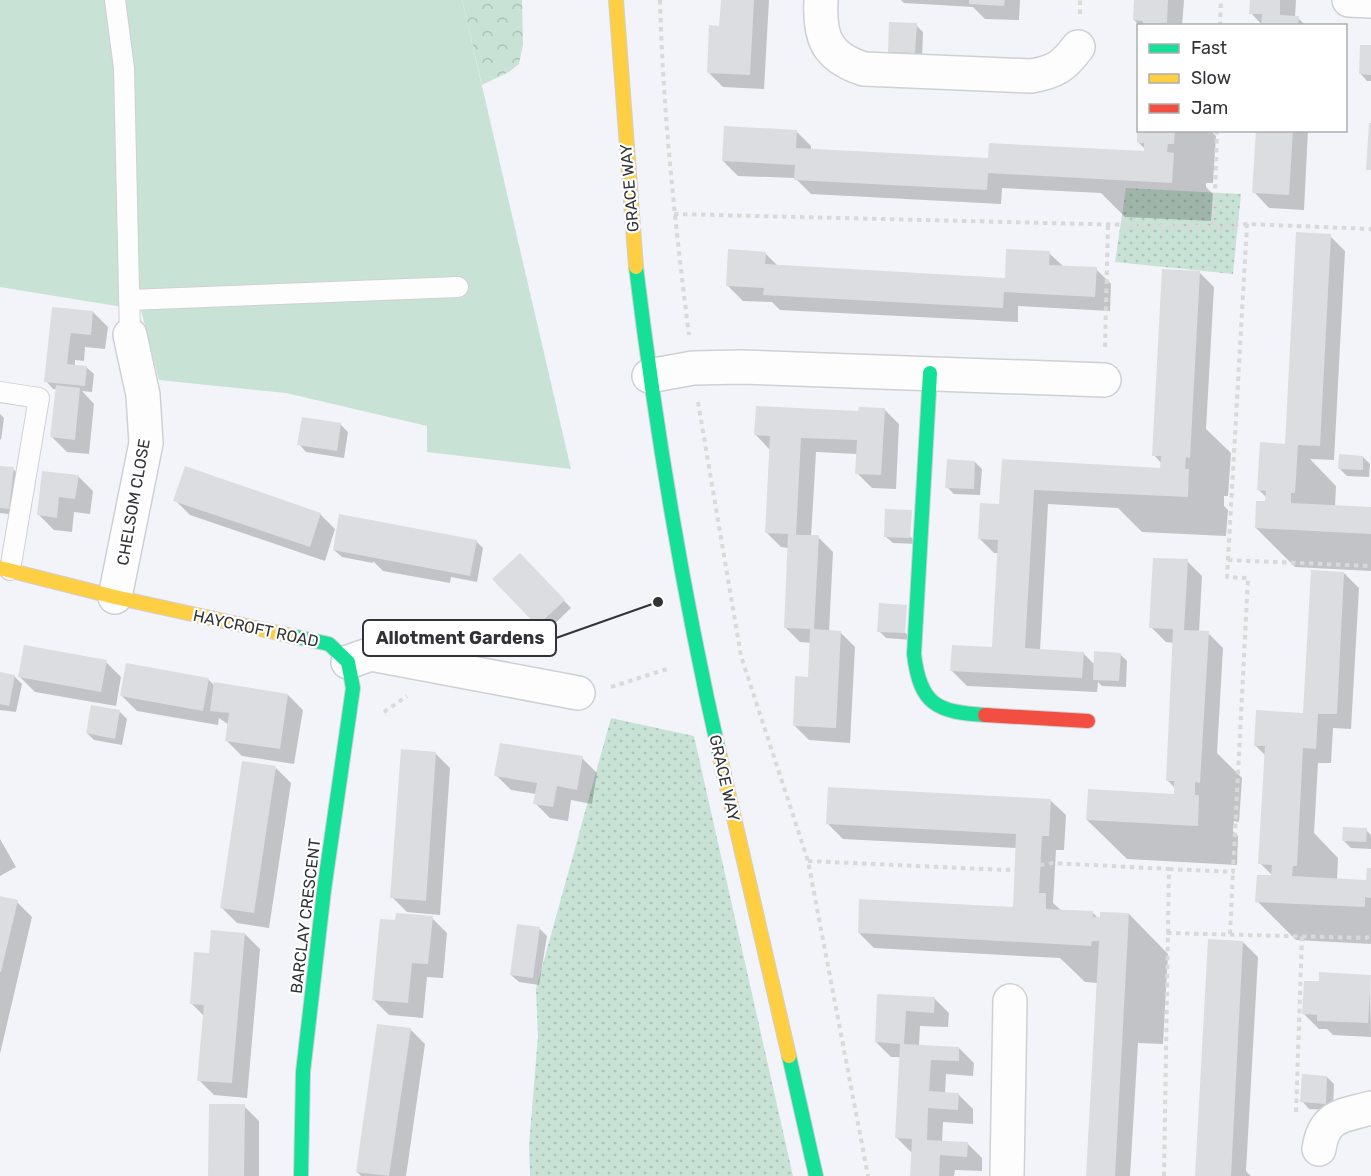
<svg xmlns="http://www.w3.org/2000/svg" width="1371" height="1176" font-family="Rubik,sans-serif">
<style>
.green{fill:#c8e3d5}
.forest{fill:url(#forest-crowns)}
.park{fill:url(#park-dots)}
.shadow{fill:#0003}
.building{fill:#dcdde1}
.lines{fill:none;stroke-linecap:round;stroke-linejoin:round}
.lane-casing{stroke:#cfd0d4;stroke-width:22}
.street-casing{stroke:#cfd0d4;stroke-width:36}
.fast-casing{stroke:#cfd0d4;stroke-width:16}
.slow-casing{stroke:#cfd0d4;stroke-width:16}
.jam-casing{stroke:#cfd0d4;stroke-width:16}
.path{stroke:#d9d9da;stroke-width:4;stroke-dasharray:4.5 4.5;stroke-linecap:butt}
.lane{stroke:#fdfdfe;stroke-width:20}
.street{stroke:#fdfdfe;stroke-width:33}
.fast{stroke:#16e098;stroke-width:14}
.slow{stroke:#ffcf43;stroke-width:14}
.jam{stroke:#f24e42;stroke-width:14}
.labels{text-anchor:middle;stroke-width:4.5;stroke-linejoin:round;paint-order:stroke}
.street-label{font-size:16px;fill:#323337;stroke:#fff}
.leader{fill:none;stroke:#323337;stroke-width:2}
.callout-dot{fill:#323337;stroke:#fff;stroke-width:2}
.callout{fill:#fff;stroke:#323337;stroke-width:2}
.callout-label{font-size:18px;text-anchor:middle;font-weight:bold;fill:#323337}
</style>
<defs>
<pattern id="forest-crowns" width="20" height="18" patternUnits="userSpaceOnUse" patternTransform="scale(1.5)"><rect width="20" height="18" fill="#c8e3d5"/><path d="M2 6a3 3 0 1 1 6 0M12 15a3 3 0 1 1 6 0" fill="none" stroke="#acc3b7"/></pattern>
<pattern id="park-dots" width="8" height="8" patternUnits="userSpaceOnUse" patternTransform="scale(1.5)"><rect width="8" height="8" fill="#c8e3d5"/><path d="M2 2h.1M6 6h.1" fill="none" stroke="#acc3b7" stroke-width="1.8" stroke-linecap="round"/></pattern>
</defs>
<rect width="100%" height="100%" fill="#f3f4f9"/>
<path class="green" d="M0,0H462L571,469L427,452V426L286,393L159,380L141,310L0,287Z"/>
<path class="forest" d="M462,0H522L523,45L519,64L509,72L482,85Z"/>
<path class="park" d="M1126,188L1241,194L1233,274L1115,262Z
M611,718L694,736L793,1176H530L529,1145L538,1036L536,989Z"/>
<path class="shadow" d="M722,0H769L764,89L723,87L708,72L721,27Z
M901,0H1020L1019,20L985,19L973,7L904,3Z
M1136,0H1184L1182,26H1140L1134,20Z
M1252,0H1296L1295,17L1298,18L1306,26H1263L1251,13Z
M916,25L923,32L922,60L896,59L889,52Z
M1371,47V81H1367L1360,73Z
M1139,130H1210L1216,136L1213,183H1206V187L1213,194L1211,221L1125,217L1101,193L1002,188L1001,204L811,194L795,178L738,176L723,161L796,131L811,146V150L990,160L1145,153V149L1138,142Z
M1257,130H1308L1304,210L1269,208L1254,192Z
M1330,236L1345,251L1334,460L1310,459L1336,486L1335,506L1371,508V571L1295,567L1256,528L1267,503V498L1259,490L1286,446Z
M765,253L779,267L1006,279L1049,253L1064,267L1096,269L1111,284L1110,311L1018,306V322L780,310L772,302L743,301L728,286Z
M1199,272L1214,287L1206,429L1231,453L1228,496H1224V506L1228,510L1226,536L1142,532L1118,508L1048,504L1040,651L1083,653L1095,665L1120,654L1127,661L1126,687L1102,686L1098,682L1097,692L967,686L952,671L993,648L998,553H994L979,538L1001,506L1003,461L1162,469V464L1154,455Z
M93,312L108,327L105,349L85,347L84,361L75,360V366L86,367L94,374L92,392L82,391L94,404L89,454L67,452L52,437L57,389H53L46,381L49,346Z
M884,409L899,424L896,489L872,488L857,473L858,454L816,452L811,537H818L833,552L829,632H840L855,647L850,743L809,740L794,725L809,678L811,643L800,642L785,627L789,548L781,547L766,532L770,450L756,435Z
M0,414L4,418L1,440L0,439Z
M340,424L348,432L344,458L306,452L299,444Z
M1363,457L1370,464L1369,477L1347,476L1340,469Z
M975,462L982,469L980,495L954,494L947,487Z
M0,467L13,469L21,476L16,515L0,513Z
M78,476L93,491L90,514L74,512L72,532L54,530L39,515Z
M175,500L320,514L335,529L325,561L190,515Z
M887,510L917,544L893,543L885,536Z
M476,541L483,548L477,582L451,577L450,583L383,571L373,561V563L342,557L334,550Z
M519,555L571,608L546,632L494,579Z
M1187,561L1202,576L1199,632L1208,633L1223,648L1217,753L1242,778L1239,822L1234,821L1233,831L1238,836L1237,865L1127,859L1087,820L1175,795V788L1167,780L1174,643L1166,642L1151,627Z
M1344,573L1359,588L1351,729L1333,728L1331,763H1318L1314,833L1338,858L1337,880L1368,882L1371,870V944L1296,940L1257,901L1274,877L1260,863L1266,756L1255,745L1304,714Z
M880,605L912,640L886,638L879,631Z
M106,662L121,677L116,706L35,692L20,677Z
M0,674L14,676L22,684L16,712L0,710Z
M209,680L215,686L288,695L303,710L294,764L242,756L227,741L229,725L219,718L218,725L137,711L122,696Z
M120,712L127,719L122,745L94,740L87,733Z
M435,753L450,768L440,915L407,912L392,897Z
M582,758L597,773L592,804L571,800L568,821L550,818L535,803L536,794L511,790L496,775Z
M276,768L291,783L269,928L237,923L222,908Z
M1050,800L1066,815L1064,850H1056L1053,903L1061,910L1093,913L1099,919L1129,914L1168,954L1163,1044L1138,1043L1130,1176H1088L1098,983L1085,982L1060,958L874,948L859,933L1014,908L1017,848L843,839L828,824Z
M1366,830L1371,835V849L1351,848L1344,841Z
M0,839L16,867L0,876Z
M0,898L17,902L32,917L0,1054Z
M432,918L447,933L443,978L427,977L423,1018L389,1015L374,1000L397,922Z
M540,929L547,936L539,985L519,982L511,975Z
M245,934L260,949L247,1098L214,1095L199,1080L205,1017L191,1003L210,955Z
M1243,942L1258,957L1246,1171L1251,1176H1197Z
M1370,976L1371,1037L1333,1035L1327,1029H1319L1304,1014L1320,983Z
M879,996L934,998L949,1013L948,1027L920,1026L919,1046L959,1048L974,1063L973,1076L946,1074L945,1093L958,1094L973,1109V1124L943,1122L942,1142L967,1143L982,1158V1171L955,1170L954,1176H912V1153L897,1138L901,1057H891L876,1042Z
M410,1029L425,1044L406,1176H361L357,1172Z
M1327,1077L1334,1084L1333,1110L1309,1109L1302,1101Z
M244,1106L259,1121V1176H210Z"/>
<path class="building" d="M721,0H754L750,75L707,73L709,25L719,26Z
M969,0H1005L1004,6L969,4Z
M1134,0H1168L1167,23H1181V26H1143V21L1133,20Z
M1250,0H1280V15L1299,16L1298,26H1261L1262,14H1249Z
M889,22L917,23L915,53L888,52Z
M1360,45H1371V75L1359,74Z
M1369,123H1371V170H1366Z
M724,126L797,130L796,148L988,158L989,143L1144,151V143H1137V130H1175L1174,144H1168L1167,152L1174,153L1172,183L988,173L987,190L794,180L795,165L722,161Z
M1256,130H1293L1289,195L1252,193Z
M1296,232L1331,234L1320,446L1298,445L1295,493H1291V503L1371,507V534L1255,528L1256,501H1265L1266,491L1257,490L1260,442L1285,444Z
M728,249L766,252L765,264L1005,278L1006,249L1050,251L1049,265L1097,267L1095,297L1004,292L1003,308L763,295L764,288L726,286Z
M1162,269L1200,271L1190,458L1186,457L1185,469H1189L1188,497L1034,490L1025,648L1084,652L1082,678L950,671L952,645L992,647L998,540L978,539L980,503L999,504L1002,459L1160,468L1161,456H1152Z
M52,307L93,311L91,335L71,333L69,346L67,364L87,366L85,386L44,382Z
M56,385L80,388L75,440L50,437Z
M756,406L858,411L859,407L885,408L881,475L855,474L857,440L801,438L796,535H819L814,629L841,631L836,728L793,726L795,676L808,677L810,629L784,628L788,534L765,533L770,436L754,435Z
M302,417L341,423L337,451L297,445Z
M1339,454L1363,456V470L1338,469Z
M947,459L975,461L974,489L945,488Z
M0,466L14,467L9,509L0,508Z
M185,466L321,513L310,547L173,501Z
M42,471L79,475L75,499L59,497L57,518L37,515Z
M885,509L912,510L910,538L884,537Z
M339,514L477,540L470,576L333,550Z
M520,553L565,600L537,626L492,579Z
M1153,558L1188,559L1184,630L1209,631L1200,783L1195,782V795H1199L1198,826L1086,820L1088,789L1174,794V781H1166L1173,629L1149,628Z
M1311,570L1344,572L1337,714H1318L1316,749L1303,748L1297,866H1293L1292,876L1366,880L1367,868H1371V898L1365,897V907L1255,902L1257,875H1271L1272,865L1258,864L1265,746H1254L1256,710L1303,713Z
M879,603L907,605L905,633L877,632Z
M24,645L107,660L101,692L18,677Z
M1094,651L1121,653L1119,681L1093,680Z
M126,663L209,678L203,711L120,696Z
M0,672L15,675L9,706L0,704Z
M214,682L288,694L280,749L225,741L229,713L210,711Z
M91,705L120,710L115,739L86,733Z
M500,743L583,756L577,790L557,786L553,807L533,804L537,783L494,776Z
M401,749L436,752L426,901L390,898Z
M242,761L276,766L254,913L220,908Z
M828,787L1051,799L1049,836H1042L1039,893H1046V909L1093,911V917H1100V912L1129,913L1115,1176H1086L1099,941H1092L1091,946L858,933L859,899L1013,907L1016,834L826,824Z
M1343,827L1367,828L1366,842L1342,841Z
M0,896L18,900L1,972H0Z
M396,913L433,916L428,964L412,963L408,1003L372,1000L380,919L395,920Z
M517,924L540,927L533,978L510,975Z
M211,930L245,933L232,1083L197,1081L204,1005L190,1004L194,952L209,953Z
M1208,939L1243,941L1231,1176H1195Z
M1319,972L1371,975L1368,1023L1317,1021V1015L1302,1014L1304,981H1319Z
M877,994L935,997L934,1013L906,1011L904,1044L959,1047V1061L931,1060L929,1091L959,1093L958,1110L928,1108L927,1140L968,1142L967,1157L940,1155L939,1176H910L912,1139L895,1138L900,1044L875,1042Z
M377,1024L411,1028L389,1176L356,1172Z
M1302,1074L1327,1076L1326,1104L1300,1102Z
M209,1104H245L244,1176H208Z"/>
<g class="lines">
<g class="lane-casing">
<path id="lane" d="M115,0L124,68L130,335
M129,300L458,287
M0,392L39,398L10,570"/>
</g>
<g class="street-casing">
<path id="street" d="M821,0C819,37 826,57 864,69L1031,76C1055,72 1063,67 1078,47
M1349,0L1371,1
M649,376L693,368L742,367L1104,380
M115,597L146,443L143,395L130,335
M348,662L371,654L578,693
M1319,1149C1324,1115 1342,1116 1371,1108
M1007,1176L1010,1001"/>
</g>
<g class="fast-casing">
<path id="fast" d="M636,267C656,431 683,595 720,757
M930,373L914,654C920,705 937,712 985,715
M292,636L329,644L348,662L353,688L324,890L303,1072L301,1176
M789,1056L816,1176"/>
</g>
<g class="slow-casing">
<path id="slow" d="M616,0L636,267
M0,568L115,597L292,636
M720,757L789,1056"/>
</g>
<g class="jam-casing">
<path id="jam" d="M985,715L1088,721"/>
</g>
<path class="path" d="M660,0C663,112 675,224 689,335
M1080,14V0
M1220,26L1221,0
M1217,130L1214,227L1247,224L1371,229
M674,214L1214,227
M1105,347L1108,224
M698,402L741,656L808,861L868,1176
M1228,560L1371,566
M611,687L667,669
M384,712L407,696
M808,861L1005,870L1015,869
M1040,865L1053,863L1169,869L1164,1176
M1169,869L1233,872L1248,578L1227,577L1247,224
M1167,933L1366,938L1371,936
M1230,934L1233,872
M1296,1112L1302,936"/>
<use href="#lane" class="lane"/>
<use href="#street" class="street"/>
<use href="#fast" class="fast"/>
<use href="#slow" class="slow"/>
<use href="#jam" class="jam"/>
</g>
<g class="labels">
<g class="street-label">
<text transform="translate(629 188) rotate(-95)" y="6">GRACE WAY</text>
<text transform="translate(133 502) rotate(-80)" y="6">CHELSOM CLOSE</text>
<text transform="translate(256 628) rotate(12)" y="6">HAYCROFT ROAD</text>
<text transform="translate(725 778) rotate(77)" y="6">GRACE WAY</text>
<text transform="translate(305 916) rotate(-83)" y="6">BARCLAY CRESCENT</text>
</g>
</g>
<path class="leader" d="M658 602L556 638"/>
<circle class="callout-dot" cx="658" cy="602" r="6"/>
<rect class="callout" x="363" y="620" width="193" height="36" rx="6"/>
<g class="callout-label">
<text x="460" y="644">Allotment Gardens</text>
</g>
<rect x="1137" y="24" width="210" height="108" fill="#ffffff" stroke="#adadaf" stroke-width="1.5"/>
<rect x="1149" y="44" width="30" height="9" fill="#16e098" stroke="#adadaf" stroke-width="1.5"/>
<text x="1191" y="54" font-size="18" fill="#323337">Fast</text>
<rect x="1149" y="74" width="30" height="9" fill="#ffcf43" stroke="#adadaf" stroke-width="1.5"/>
<text x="1191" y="84" font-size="18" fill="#323337">Slow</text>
<rect x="1149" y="104" width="30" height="9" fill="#f24e42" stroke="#adadaf" stroke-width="1.5"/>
<text x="1191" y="114" font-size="18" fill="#323337">Jam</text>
</svg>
